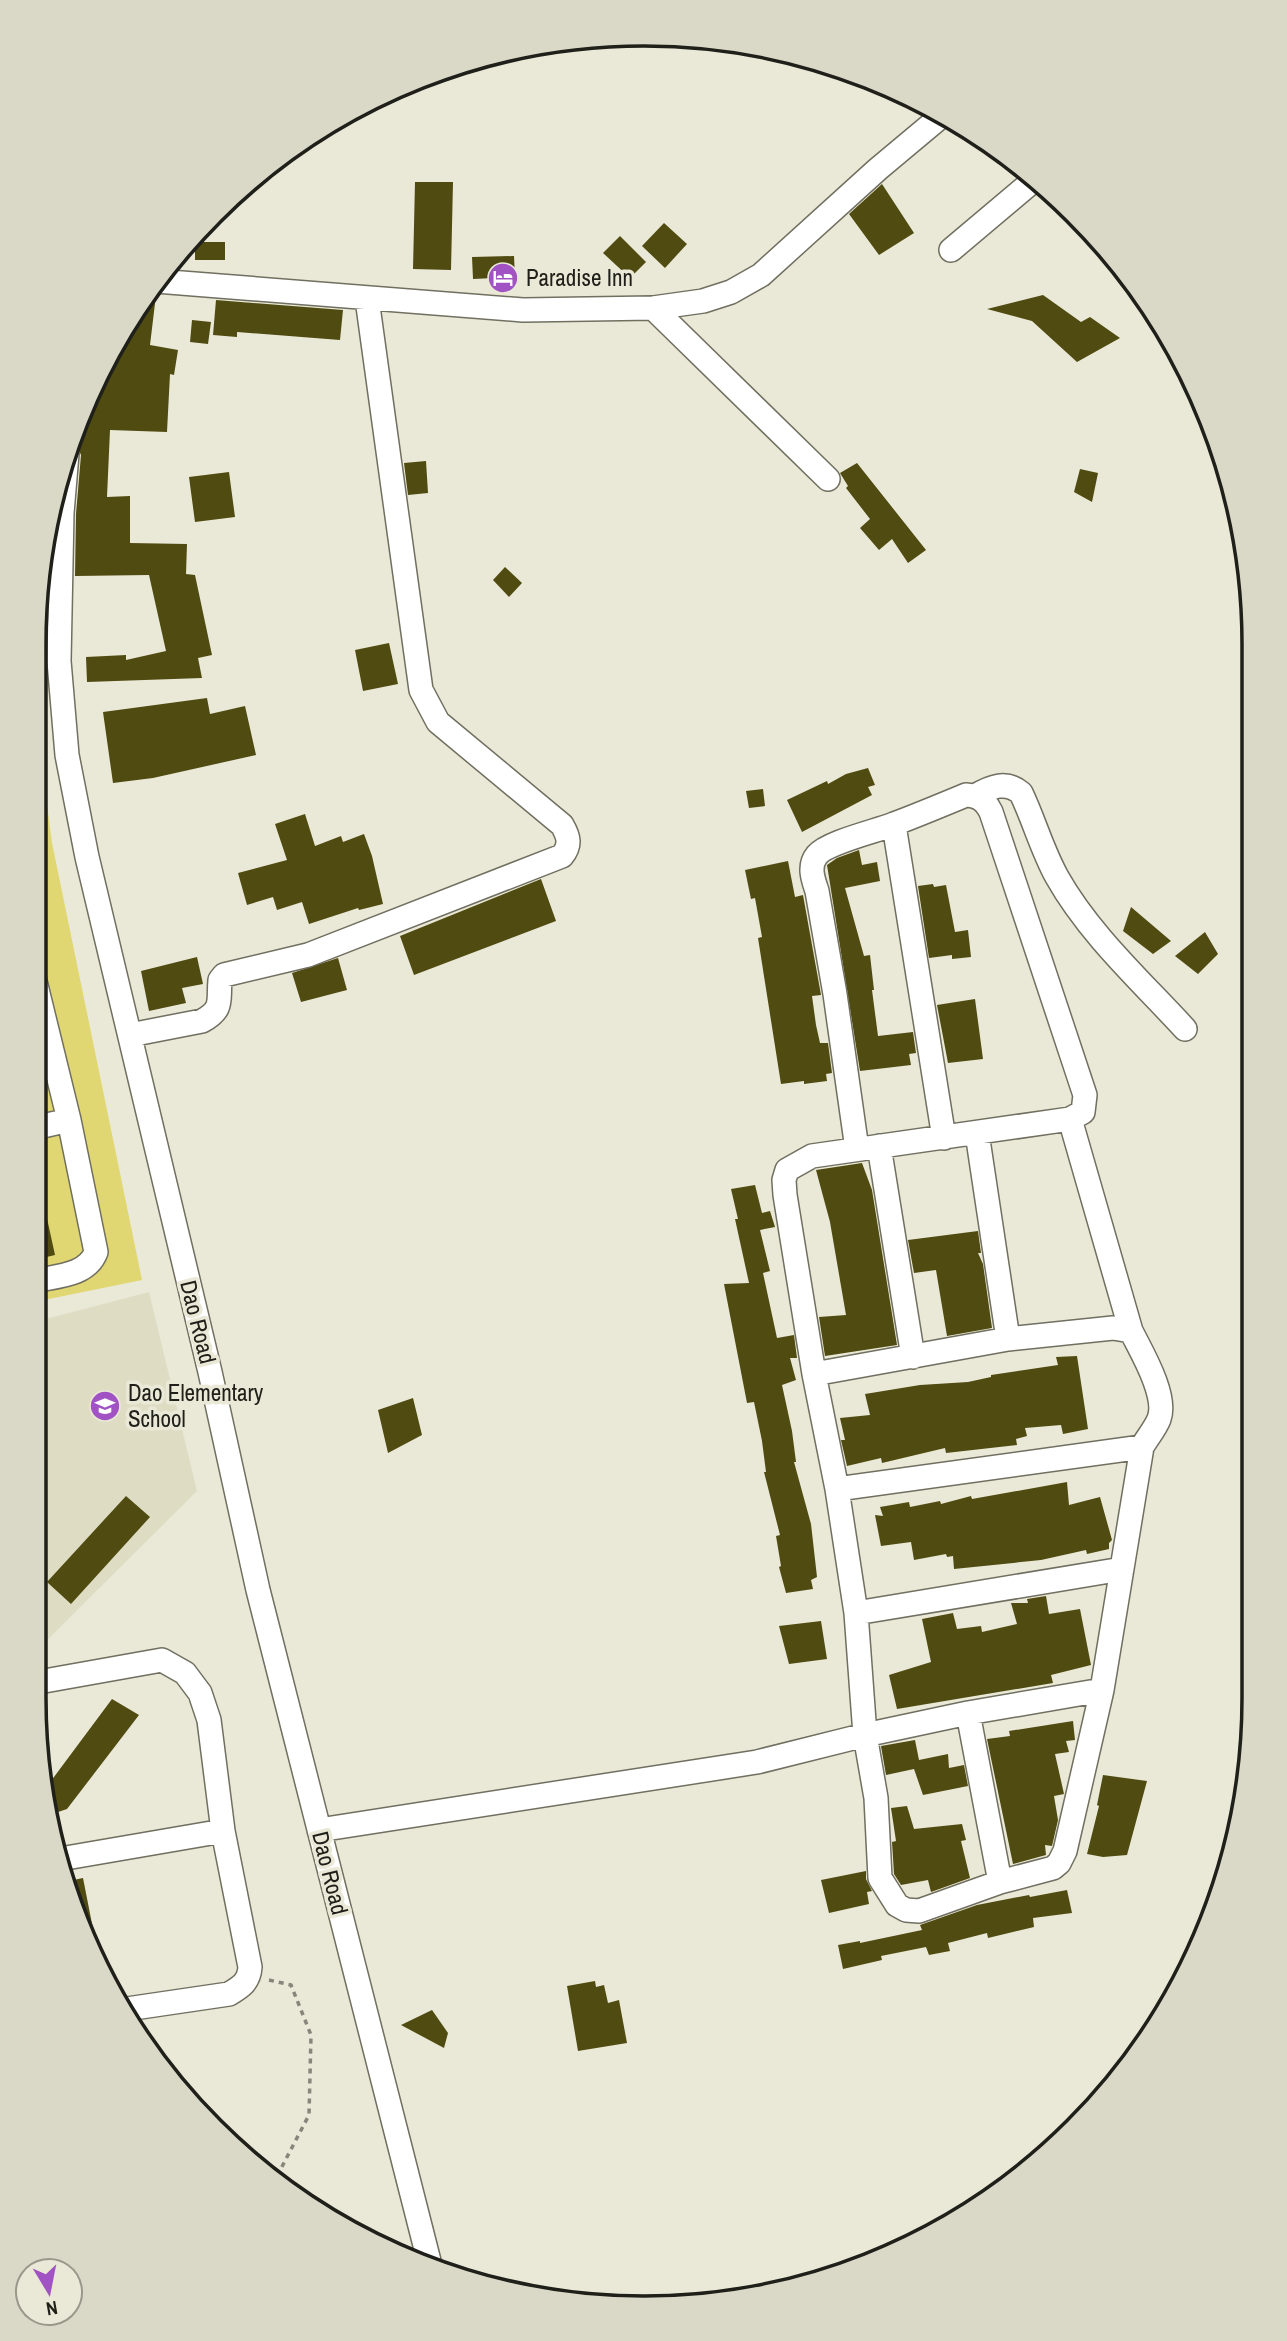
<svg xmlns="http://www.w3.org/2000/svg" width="1287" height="2341" font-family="'Archivo Narrow',sans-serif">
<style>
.built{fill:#deddc4}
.green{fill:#e0d773}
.building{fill:#504b11}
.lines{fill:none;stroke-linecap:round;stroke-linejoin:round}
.minor-casing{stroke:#706f60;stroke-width:26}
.path{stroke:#86867a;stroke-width:3.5;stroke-dasharray:5 5;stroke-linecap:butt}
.minor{stroke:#fff;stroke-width:23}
.labels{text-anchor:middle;stroke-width:7;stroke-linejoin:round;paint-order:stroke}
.poi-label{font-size:23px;fill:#20201a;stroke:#eae9d7;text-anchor:start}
.street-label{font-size:23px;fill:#20201a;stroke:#eae9d7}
.rim{fill:none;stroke:#20201a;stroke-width:3.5}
</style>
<rect width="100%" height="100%" fill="#eae9d7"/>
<path class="built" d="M149,1292L197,1491L33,1654L34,1322Z"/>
<path class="green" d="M34,702L52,843L142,1280L34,1302Z"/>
<path class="building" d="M415,182H453L451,270L413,269Z
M882,184L914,233L879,255L849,214Z
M664,223L687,244L665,268L642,246Z
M620,236L646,262L630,278L603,253Z
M195,242H225V260H195Z
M514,256L515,277L473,279L472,257Z
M148,292L156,295L150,345L178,350L174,375L170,374L167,432L110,430L107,497L130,496V543L187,544L186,574L195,575L212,655L198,658L202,678L87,682L86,657L126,655V660L166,651L149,575L75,576L76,514L81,455L76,444L77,430L115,338Z
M1043,295L1081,322L1090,317L1120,338L1077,362L1032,321L987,309Z
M216,300L343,310L340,340L237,332V337L213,335Z
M192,320L211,322L208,344L190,342Z
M426,461L428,493L408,495L404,463Z
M857,463L926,550L908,563L892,539L879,550L860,528L870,519L846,488L848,486L840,473Z
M1080,469L1098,473L1092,502L1074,492Z
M229,472L235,517L195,522L189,477Z
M505,567L522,583L509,597L493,580Z
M389,643L398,684L363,691L355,650Z
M207,698L210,714L245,706L256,755L153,778L113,783L103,712Z
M868,768L875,785L868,787L872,795L802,832L787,800L827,781L828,784L846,774Z
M763,789L765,806L749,808L746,791Z
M305,814L315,846L341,836L343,842L364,834L372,856L383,904L359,910L358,908L309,924L302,902L277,910L273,897L247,905L238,873L287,860L275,824Z
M859,850L862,865L877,862L880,881L845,888L864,956L870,955L874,990H872L878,1036L913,1032L916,1053L909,1054L911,1065L860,1071L827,865L837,858Z
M788,861L795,897L803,895L821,995L812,996L816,1025L820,1043H828L832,1073L826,1074L827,1081L804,1084V1081L781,1084L758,938L762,937L755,898L751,899L745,870Z
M541,879L556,921L414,975L400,936Z
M933,884L934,887L946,885L955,932L968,930L971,957L952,959V955L929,958L918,886Z
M1131,907L1171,941L1153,954L1123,931Z
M1205,932L1218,954L1198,974L1175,956Z
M197,957L203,984L182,988L186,1003L149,1011L141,971Z
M338,958L347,990L301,1002L292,973Z
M975,999L983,1059L948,1063L937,1005Z
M862,1163L872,1190L897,1345L825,1356L819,1317L846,1315L830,1222L816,1170Z
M755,1185L762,1213L770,1211L775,1227L760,1230L770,1271L763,1273L777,1338L794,1335L797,1358H790L796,1380L782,1385L792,1431L796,1462H794L811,1524L817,1577L811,1580L813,1589L786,1593L779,1567L781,1566L776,1536L780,1535L764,1472H766L762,1441L754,1402L747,1403L724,1284L749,1283L735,1219H738L731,1189Z
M41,1191L55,1255L34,1260V1192Z
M978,1231L981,1253H978L983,1264L992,1328L947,1336L936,1270L914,1273L908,1240Z
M1077,1356L1088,1429L1063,1434L1061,1425L1025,1428L1027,1436L1016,1439L1017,1445L946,1453L945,1448L882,1463L881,1458L847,1466L841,1440H845L840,1418L870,1415L865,1394L920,1385L968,1382L991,1377V1375L1058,1365L1056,1357Z
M413,1398L422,1435L388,1453L378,1410Z
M1067,1482L1069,1505L1100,1497L1112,1540L1109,1543V1549L1087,1554L1086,1550L1041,1560L954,1569L953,1556L947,1557L946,1554L914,1560L911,1542L881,1546L875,1515L883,1516L880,1507L909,1502L910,1507L940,1501L941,1504L971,1496L972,1499Z
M126,1496L150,1517L71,1604L47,1582Z
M1046,1596L1049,1614L1080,1609L1091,1665L1051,1675L1053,1683L897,1709L889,1675L931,1662L922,1619L953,1613L957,1629L981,1626L982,1632L1017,1624L1011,1603H1028L1027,1599Z
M821,1621L827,1659L789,1664L779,1626Z
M112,1699L139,1715L67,1809L52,1814L48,1785Z
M1073,1721L1075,1740L1066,1741L1069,1752L1055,1754L1064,1794L1054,1796L1058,1820L1052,1846L1045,1845L1046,1855L1013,1864L987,1739L1010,1736L1009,1731Z
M915,1740L919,1760L948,1754L949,1768L964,1765L968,1786L923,1795L914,1769L886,1775L881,1746Z
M1103,1775L1147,1781L1127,1855L1103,1857L1087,1854L1099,1806L1097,1805Z
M907,1806L914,1829L962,1824L966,1840L961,1841L970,1878L931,1892L928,1880L901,1885L894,1874L892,1842L896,1841L891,1808Z
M866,1871V1879L872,1891L867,1892L869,1904L829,1913L821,1880Z
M83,1878L95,1939L91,1941L66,1893L64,1882Z
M1067,1890L1072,1913L1033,1918L1034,1927L988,1938L987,1933L948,1943L950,1951L929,1955L926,1947L881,1956L882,1960L843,1969L838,1945L860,1941V1943L922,1930L920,1925L977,1905L1029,1895L1030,1897Z
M595,1981L596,1987L604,1985L608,2003L619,2000L627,2043L578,2051L567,1986Z
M432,2010L448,2033L444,2048L401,2025Z"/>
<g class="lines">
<g class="minor-casing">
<path id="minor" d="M951,250L1034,180
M156,281L523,310L653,308L703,301L731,292L761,275L878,169L945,113
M653,308L828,479
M67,454L62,513L59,661L67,755L87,857L210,1372L258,1590L429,2261
M975,796C990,787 1006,780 1021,793C1034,820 1042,850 1057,877C1089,934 1141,981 1185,1029
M894,825L944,1138
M130,1035L202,1021C224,1009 218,1001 220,980L224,975L308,955L562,856C571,845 569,837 562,825L438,722L421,690L367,299
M34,1128L69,1120
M977,1133L1008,1339
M879,1146L913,1357
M857,1149L835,994L817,891C813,879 808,866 817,855C828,842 877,831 894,824C918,815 942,805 966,795C979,796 985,800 991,812L1085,1095L1083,1112L1070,1119
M34,1281C56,1276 87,1276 96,1252L69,1120L34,977
M814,1374L1008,1339L1113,1328L1131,1331C1141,1351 1168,1396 1159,1419C1155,1429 1147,1438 1142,1447L1102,1690L1065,1851L1059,1863L1053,1868L1000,1882L919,1911L906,1910L897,1905L880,1878L876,1798L865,1735L856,1613L837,1489L814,1374L785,1195L784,1180L787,1170L812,1156L1070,1119L1131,1331
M837,1489L1142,1447
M856,1613L1122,1569
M33,1683L162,1660L185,1673L200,1693L209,1720L223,1831L250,1967C249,1982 241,1987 229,1994L127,2009
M968,1713L1000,1882
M319,1830L757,1762L865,1735L968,1713L1102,1690
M60,1859L223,1831"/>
</g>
<path class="path" d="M269,1980L291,1985L311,2035L309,2115L276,2178"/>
<use href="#minor" class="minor"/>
</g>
<defs>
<g id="hotel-disc" transform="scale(1.575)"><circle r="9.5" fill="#a152c3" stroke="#eae9d7"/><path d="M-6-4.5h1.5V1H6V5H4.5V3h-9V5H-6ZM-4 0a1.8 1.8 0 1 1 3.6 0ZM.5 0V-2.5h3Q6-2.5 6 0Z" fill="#fff"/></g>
<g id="school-disc" transform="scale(1.575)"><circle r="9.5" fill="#a152c3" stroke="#eae9d7"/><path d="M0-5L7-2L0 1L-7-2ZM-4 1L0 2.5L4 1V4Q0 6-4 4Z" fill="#fff"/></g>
</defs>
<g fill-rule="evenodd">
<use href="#hotel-disc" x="503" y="278"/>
<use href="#school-disc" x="105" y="1406"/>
</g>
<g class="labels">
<g class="poi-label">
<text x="526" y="286">Paradise Inn</text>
<text x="128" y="1401">Dao Elementary<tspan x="128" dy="26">School</tspan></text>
</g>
<g class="street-label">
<text transform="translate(198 1322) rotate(76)" y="8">Dao Road</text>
<text transform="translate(330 1873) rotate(76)" y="8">Dao Road</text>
</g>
</g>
<path d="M0 0H1287V2341H0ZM644 46H644A598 598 0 0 1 1242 644V1698A598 598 0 0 1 644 2296H644A598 598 0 0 1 46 1698V644A598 598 0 0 1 644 46Z" fill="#dad9c8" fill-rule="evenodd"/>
<path class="rim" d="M644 46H644A598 598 0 0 1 1242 644V1698A598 598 0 0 1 644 2296H644A598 598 0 0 1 46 1698V644A598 598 0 0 1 644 46Z"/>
<g transform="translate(49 2292) rotate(170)"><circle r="33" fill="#eae9d7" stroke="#99998b" stroke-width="2"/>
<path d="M0-5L12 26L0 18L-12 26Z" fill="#a152c3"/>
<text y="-10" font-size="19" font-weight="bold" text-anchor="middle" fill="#20201a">N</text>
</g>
</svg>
